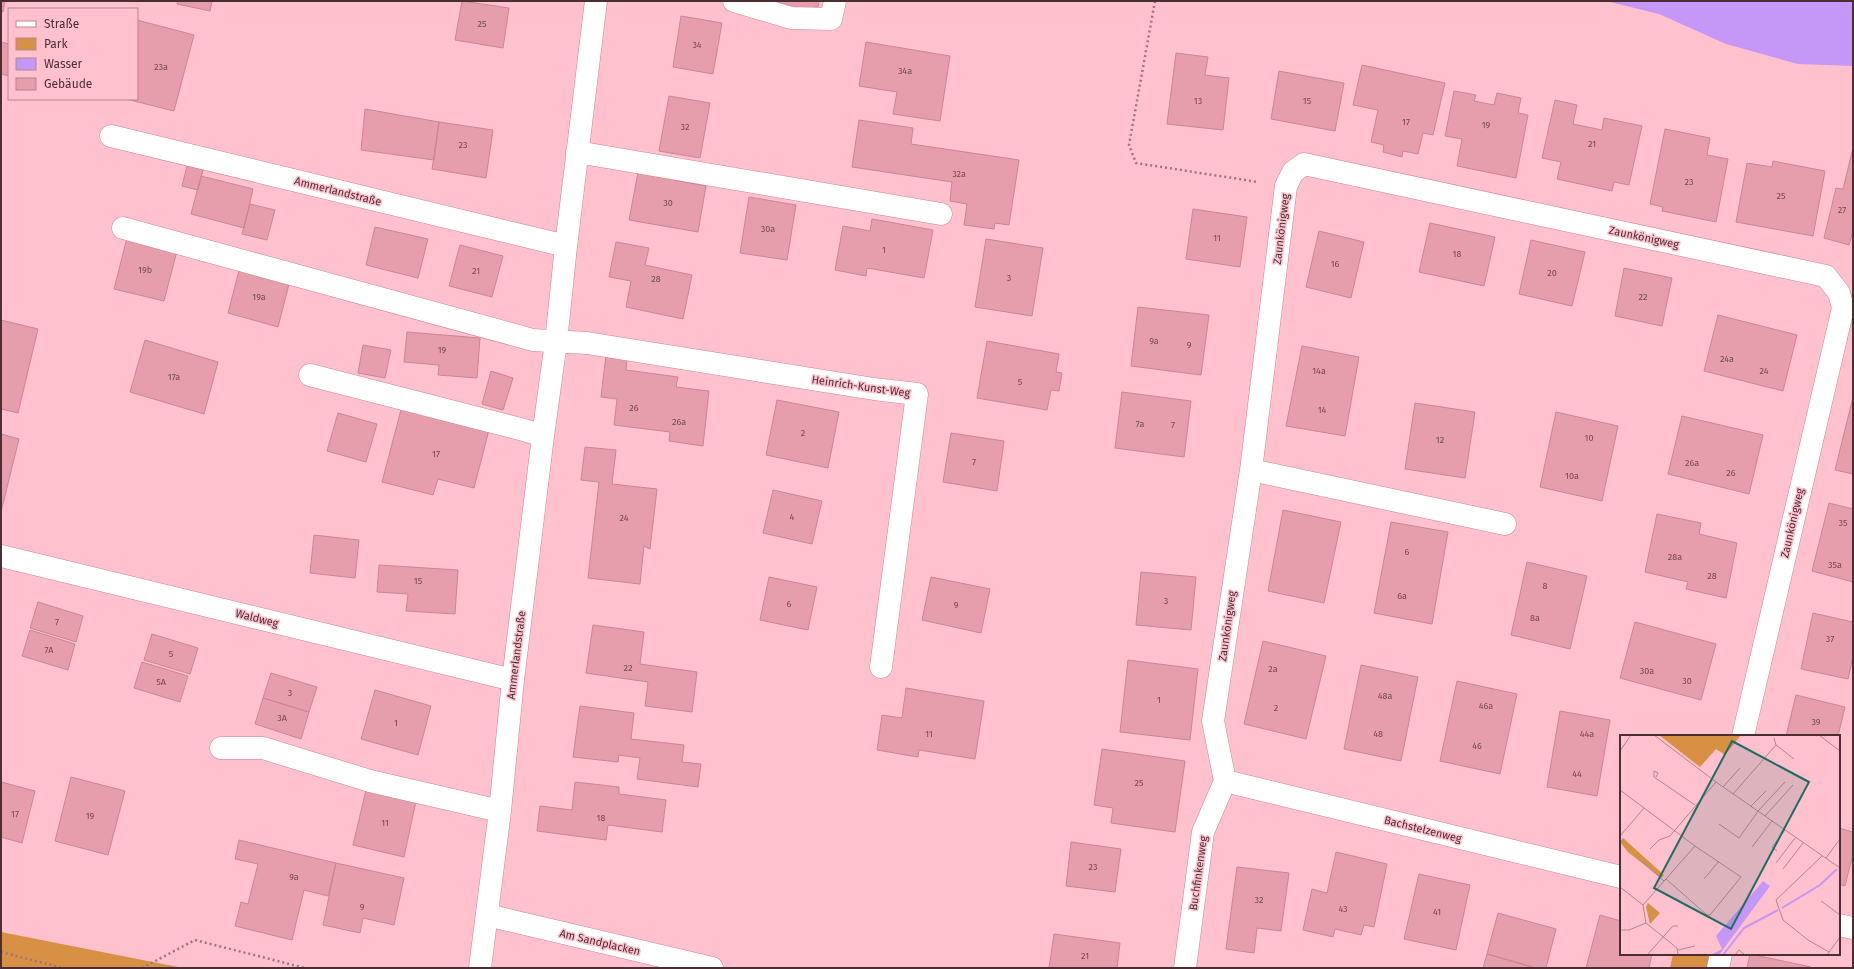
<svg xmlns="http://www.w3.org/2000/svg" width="1854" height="969" font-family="'Fira Sans',sans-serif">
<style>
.green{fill:#d89144}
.water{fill:#c597f6}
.building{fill:#e69ead;stroke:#cb8594}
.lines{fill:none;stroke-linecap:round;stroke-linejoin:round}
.minor-casing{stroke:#cb8594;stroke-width:23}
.path{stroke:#a0747d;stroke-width:2.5;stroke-dasharray:2 3;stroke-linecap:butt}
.minor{stroke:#fff;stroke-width:22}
.labels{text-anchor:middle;stroke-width:3;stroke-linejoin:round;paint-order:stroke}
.number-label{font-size:9px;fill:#724a52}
.street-label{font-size:11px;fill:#4b2e34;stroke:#fec1cd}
.inset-river{fill:none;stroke:#c597f6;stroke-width:2}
.inset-road{fill:none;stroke:#b68690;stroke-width:1}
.view{fill:#226b64;fill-opacity:0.15;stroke:#226b64;stroke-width:2}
.inset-edge{fill:none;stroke:#4b2e34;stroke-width:2}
</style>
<rect width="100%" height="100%" fill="#fec1cd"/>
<path class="green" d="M1,932L178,967V968H1Z
M1673,954H1721L1718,968H1670Z"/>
<path class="water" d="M1606,1H1853V66L1798,64L1726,44L1659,14Z"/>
<path class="building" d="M1,1H5L3,12L1,11Z
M178,1H212L210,11L177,4Z
M462,1L509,8L503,48L455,40Z
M772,1H819L818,7H814L813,12L771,3Z
M681,16L722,23L713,74L673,67Z
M137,20L194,35L174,111L126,99H137Z
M1,42L9,44V76L1,74Z
M866,42L950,56L940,121L893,114L897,92L859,86Z
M1176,53L1208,57L1205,75L1229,78L1223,130L1167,124Z
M1362,65L1445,83L1433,135L1423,133L1418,154L1403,151L1402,157L1383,152L1384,145L1371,142L1378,110L1353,105Z
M1279,71L1344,83L1335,131L1271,119Z
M1454,91L1476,95L1474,101L1494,105L1497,93L1521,98L1518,113L1528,115L1516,178L1457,166L1462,139L1445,136Z
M669,96L710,103L700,158L659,151Z
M1555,100L1577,105L1573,124L1602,130L1604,118L1642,126L1629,185L1614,182L1612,191L1557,179L1561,162L1542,158Z
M365,109L439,122L434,160L361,150Z
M859,120L913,128L911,144L1019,160L1009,225L995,223L994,229L964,225L967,204L950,201L952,182L852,167Z
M439,122L493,130L486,178L432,169Z
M1665,129L1710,138L1707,155L1728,159L1716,222L1662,211L1663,207L1650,204Z
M1853,148V231L1849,245L1824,238L1836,188L1843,189Z
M189,158L205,162L198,190L182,186Z
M1773,161L1825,171L1813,236L1736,222L1747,163L1772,167Z
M638,173L706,186L698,232L629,220Z
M201,176L253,189L244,228L191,214Z
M749,197L796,205L787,260L740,253Z
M250,204L275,210L267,240L242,234Z
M1193,209L1247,217L1240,267L1186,259Z
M872,219L933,230L924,278L867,268L866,276L835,270L843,226L870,231Z
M1430,223L1495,237L1484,286L1419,272Z
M375,227L428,239L418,278L366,265Z
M1319,231L1364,242L1351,298L1306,287Z
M127,238L177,251L164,301L114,289Z
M986,239L1043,248L1032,316L975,307Z
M1531,240L1585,252L1572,306L1519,294Z
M616,242L649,248L645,265L692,275L683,319L626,307L631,281L609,277Z
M460,245L503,256L492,297L449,286Z
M240,267L290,280L278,327L228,313Z
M1624,268L1672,278L1662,326L1615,316Z
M1138,307L1209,315L1201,375L1131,366Z
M1718,315L1797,335L1783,391L1704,371Z
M1,320L38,329L18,413L1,409Z
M407,332L480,338L477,378L438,375L439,365L404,362Z
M145,340L218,362L204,414L130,392Z
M987,341L1059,354L1056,372L1062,373L1059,391L1051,390L1047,410L977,398Z
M363,345L391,350L385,378L358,373Z
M1302,346L1359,357L1345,436L1286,426Z
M606,355L627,358L626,370L678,377L676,387L709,391L703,446L669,441L670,432L614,425L617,399L601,397Z
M491,371L513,378L503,410L482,404Z
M1122,392L1191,401L1184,457L1115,448Z
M1853,397V474L1835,470Z
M777,400L839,412L828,468L766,455Z
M1415,403L1475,412L1465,478L1405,469Z
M402,406L489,430L474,488L438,479L433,495L382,482Z
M1556,412L1618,426L1602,501L1540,487Z
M338,413L377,424L366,462L327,451Z
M1682,416L1763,435L1749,494L1668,474Z
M951,433L1004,441L997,491L943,482Z
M1,434L19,439L1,512Z
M585,447L616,450L612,484L657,489L650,549L644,546L640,584L588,578L599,482L581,480Z
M773,490L822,501L812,544L763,533Z
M1829,503L1853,509V582L1812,571Z
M1283,510L1341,522L1324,603L1268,591Z
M1657,514L1701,523L1699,534L1737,543L1726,598L1686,589L1688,582L1645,572Z
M1391,522L1448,532L1432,624L1374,613Z
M314,535L359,540L355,578L310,573Z
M1527,562L1587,576L1570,649L1511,635Z
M379,565L458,570L455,614L406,611L408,594L377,592Z
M1141,572L1196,577L1191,630L1136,625Z
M769,577L817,587L808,630L760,620Z
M931,577L990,589L981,633L922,620Z
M38,602L83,616L76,642L30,628Z
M1813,613L1853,622V657L1848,679L1801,669Z
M1635,622L1716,644L1701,700L1620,678Z
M593,625L644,632L640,664L697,672L692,712L645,706L648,682L586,673Z
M30,630L75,644L68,670L22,656Z
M152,634L198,648L190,674L144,660Z
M1263,641L1326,656L1306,739L1244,724Z
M1128,660L1198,669L1190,740L1120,732Z
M142,662L188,676L180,702L134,688Z
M1361,665L1418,677L1401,761L1344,749Z
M271,673L317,687L309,712L263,698Z
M1457,681L1517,694L1500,774L1440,761Z
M906,688L984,701L975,759L919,750L918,757L877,750L882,715L902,718Z
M375,690L431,706L418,755L361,739Z
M1796,695L1845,707L1838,736H1786Z
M263,698L309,712L301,739L255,724Z
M580,706L634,713L631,739L684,745L682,762L701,764L698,787L637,779L640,758L619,755L618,762L573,757Z
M1560,711L1610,720L1597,796L1547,787Z
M1102,749L1185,761L1175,832L1111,823L1113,808L1094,805Z
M71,777L125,791L108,855L55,841Z
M1,782L35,791L22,843L1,837Z
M575,782L619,787V794L666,800L662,832L608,825L606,840L537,831L540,806L572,810Z
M366,790L416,801L404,857L353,845Z
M1839,828L1853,832V854L1845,886L1839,884Z
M239,840L336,863L328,896L304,890L292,940L235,926L241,902L248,904L258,864L235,859Z
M1071,842L1121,849L1115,892L1066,886Z
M1336,852L1387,864L1374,927L1364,925L1361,935L1335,929L1333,937L1303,930L1312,889L1327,893Z
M336,863L404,878L394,925L363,918L360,933L323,925Z
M1237,867L1289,873L1281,931L1257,928L1254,953L1226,949Z
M1419,874L1470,885L1456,950L1404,939Z
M1498,913L1556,929L1546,968H1536L1487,954Z
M1600,915L1621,921V954H1652L1649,968H1586Z
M1054,934L1120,943L1117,968H1049Z
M1487,954L1536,968H1483Z
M1750,954L1811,967V968H1747Z"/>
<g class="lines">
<g class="minor-casing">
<path id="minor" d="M734,1L791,18L831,19L835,1
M111,136L566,246
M577,152L941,214
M123,228L533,340L587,343L874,389L917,394L881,667
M310,375L524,430L543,436
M1251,470L1505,524
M1,556L513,680
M221,748H263L370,781L500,811
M1225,781L1213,721L1251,470L1286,186L1293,172L1304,164L1826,276L1839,293L1843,308L1743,736
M1225,781L1621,877
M487,915L712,968
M1839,925L1853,928
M480,968L500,811L513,680L543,436L556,342L566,246L596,1
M1185,968L1203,832L1225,781
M1718,968L1721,954"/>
</g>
<path class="path" d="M1155,1L1129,145L1136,163L1258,182
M1,952L63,968
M142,968L195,940L305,968"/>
<use href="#minor" class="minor"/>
</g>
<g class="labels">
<g class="number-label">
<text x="482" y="27">25</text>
<text x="697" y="48">34</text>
<text x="161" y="70">23a</text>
<text x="905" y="74">34a</text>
<text x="1198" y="104">13</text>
<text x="1307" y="104">15</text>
<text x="1406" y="125">17</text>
<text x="1486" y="128">19</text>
<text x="685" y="130">32</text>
<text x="1592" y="147">21</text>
<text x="463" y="148">23</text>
<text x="959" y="177">32a</text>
<text x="1689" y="185">23</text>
<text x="1781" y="199">25</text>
<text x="668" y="206">30</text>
<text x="1842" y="213">27</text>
<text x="768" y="232">30a</text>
<text x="1217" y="241">11</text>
<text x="884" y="253">1</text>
<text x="1457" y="257">18</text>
<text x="1335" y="267">16</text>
<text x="145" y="273">19b</text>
<text x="476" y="274">21</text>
<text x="1552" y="276">20</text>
<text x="1009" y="281">3</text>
<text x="656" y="282">28</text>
<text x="259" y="300">19a</text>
<text x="1643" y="300">22</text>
<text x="1154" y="344">9a</text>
<text x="1189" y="348">9</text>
<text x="442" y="353">19</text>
<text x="1727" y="362">24a</text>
<text x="1319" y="374">14a</text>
<text x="1764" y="374">24</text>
<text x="174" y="380">17a</text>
<text x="1020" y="385">5</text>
<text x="634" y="411">26</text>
<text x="1322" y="413">14</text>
<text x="679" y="425">26a</text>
<text x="1140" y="427">7a</text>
<text x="1173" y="428">7</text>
<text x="803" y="436">2</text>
<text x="1589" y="441">10</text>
<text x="1440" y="443">12</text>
<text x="436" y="457">17</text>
<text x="974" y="465">7</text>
<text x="1692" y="466">26a</text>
<text x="1731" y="476">26</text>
<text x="1572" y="479">10a</text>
<text x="792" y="520">4</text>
<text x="624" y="521">24</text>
<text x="1843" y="526">35</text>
<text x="1407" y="555">6</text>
<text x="1675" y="560">28a</text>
<text x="1835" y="568">35a</text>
<text x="1712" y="579">28</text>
<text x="418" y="584">15</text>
<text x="1545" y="589">8</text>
<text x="1402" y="599">6a</text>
<text x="1166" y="604">3</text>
<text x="789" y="607">6</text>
<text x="956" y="608">9</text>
<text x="1535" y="621">8a</text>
<text x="57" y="625">7</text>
<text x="1830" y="642">37</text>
<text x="49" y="653">7A</text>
<text x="171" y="657">5</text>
<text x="628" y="671">22</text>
<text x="1273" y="672">2a</text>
<text x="1647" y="674">30a</text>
<text x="1687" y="684">30</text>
<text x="161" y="685">5A</text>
<text x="290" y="696">3</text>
<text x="1385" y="699">48a</text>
<text x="1159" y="703">1</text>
<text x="1486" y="709">46a</text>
<text x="1276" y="711">2</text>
<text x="282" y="721">3A</text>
<text x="1816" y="725">39</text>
<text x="396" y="726">1</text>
<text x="929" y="737">11</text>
<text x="1378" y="737">48</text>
<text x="1587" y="737">44a</text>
<text x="1477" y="749">46</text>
<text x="1577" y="777">44</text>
<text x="1139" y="786">25</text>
<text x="15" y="817">17</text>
<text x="90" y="819">19</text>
<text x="601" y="821">18</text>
<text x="385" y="826">11</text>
<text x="1093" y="870">23</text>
<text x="294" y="880">9a</text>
<text x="1259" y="903">32</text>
<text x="362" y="910">9</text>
<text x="1343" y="912">43</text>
<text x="1437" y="915">41</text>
<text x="1085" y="959">21</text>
</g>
<g class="street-label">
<text transform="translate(338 191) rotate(14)" y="4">Ammerlandstraße</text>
<text transform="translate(1281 229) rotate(-83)" y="4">Zaunkönigweg</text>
<text transform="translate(1644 237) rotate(12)" y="4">Zaunkönigweg</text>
<text transform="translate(861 386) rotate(8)" y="4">Heinrich-Kunst-Weg</text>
<text transform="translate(1792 523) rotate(-77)" y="4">Zaunkönigweg</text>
<text transform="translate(257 618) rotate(14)" y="4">Waldweg</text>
<text transform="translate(1227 626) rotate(-82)" y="4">Zaunkönigweg</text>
<text transform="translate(516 655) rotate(-83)" y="4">Ammerlandstraße</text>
<text transform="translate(1423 829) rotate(14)" y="4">Bachstelzenweg</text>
<text transform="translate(1198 873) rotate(-82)" y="4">Buchfinkenweg</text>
<text transform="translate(600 942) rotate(13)" y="4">Am Sandplacken</text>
</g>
</g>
<g transform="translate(1620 735)">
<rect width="220" height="220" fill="#fec1cd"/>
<path d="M39,0H121L105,20L96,14L80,32ZM3,103L44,140L41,143L8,117L0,107ZM28,168L40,178L30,189L26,172Z" fill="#d89144"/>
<path d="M143,146L150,151L99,220H91L102,214L96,201Z" fill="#c597f6"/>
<path class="inset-river" d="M162,173L200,150L217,134M103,220L124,193L158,175"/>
<path class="inset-road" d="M34,0L96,47L220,133M199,0L220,16M156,10L174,24M0,16L11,0M36,42L38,38L34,36V42L75,70M103,52L120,33M0,55L75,111M113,59L156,10L154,3M131,71L146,56M145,81L173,50M99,89L119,103L139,75L165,47M0,101L24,73M132,112L152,86M30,114L39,105L50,101L96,47M157,116L152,112L165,95M202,121L156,165L163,185L188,205L209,217M206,123L220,104M20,125L44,146M156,128L175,103M163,134L183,108M46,144L87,180H90L121,142L75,111M84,144L99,126M0,152L23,170M201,166L220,180M0,195H9L26,188M58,215L75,211M27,220L53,191H58M58,220L57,213L26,188L23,170L75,111M115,220L119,215L125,220M207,220L220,202"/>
<path class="view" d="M112,6L189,47L111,194L34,153Z"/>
<rect width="220" height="220" class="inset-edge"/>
</g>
<rect width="1854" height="969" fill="none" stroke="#4b2e34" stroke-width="4"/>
<rect x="8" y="8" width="130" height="92" fill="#fec1cd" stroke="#b68690"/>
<rect x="16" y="21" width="20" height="6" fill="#ffffff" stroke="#b68690"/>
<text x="44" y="28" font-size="12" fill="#4b2e34">Straße</text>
<rect x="16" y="38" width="20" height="12" fill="#d89144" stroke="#b68690"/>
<text x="44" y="48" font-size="12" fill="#4b2e34">Park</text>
<rect x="16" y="58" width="20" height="12" fill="#c597f6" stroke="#b68690"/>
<text x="44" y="68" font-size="12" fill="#4b2e34">Wasser</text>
<rect x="16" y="78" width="20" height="12" fill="#e69ead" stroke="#b68690"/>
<text x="44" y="88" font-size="12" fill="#4b2e34">Gebäude</text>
</svg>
